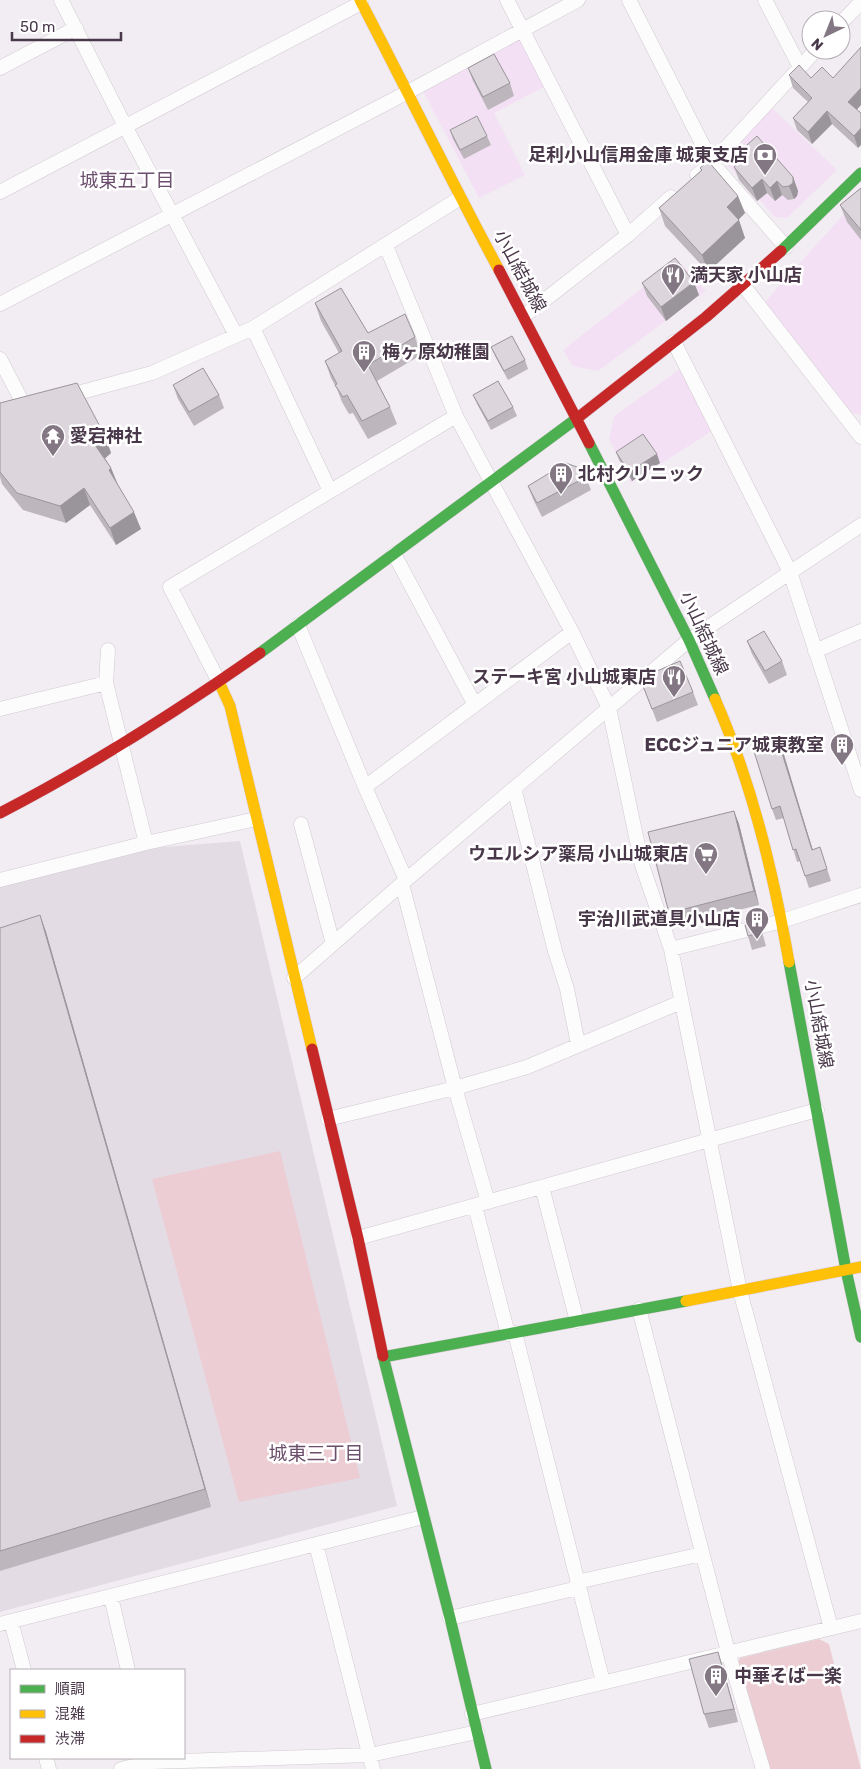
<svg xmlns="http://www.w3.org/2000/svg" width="861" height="1769" font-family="Rubik,'Noto Sans JP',sans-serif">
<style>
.commercial{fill:#f4e0f4}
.industrial{fill:#e4dce5}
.green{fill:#edcdd4}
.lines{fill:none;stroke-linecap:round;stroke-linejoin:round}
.street-casing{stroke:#d0cad0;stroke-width:15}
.fast-casing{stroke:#dbccd9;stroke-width:12}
.slow-casing{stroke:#dbccd9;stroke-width:12}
.jam-casing{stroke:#dbccd9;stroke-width:12}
.street{stroke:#fdfcfd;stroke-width:14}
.fast{stroke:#4caf50;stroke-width:11}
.slow{stroke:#ffc107;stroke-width:11}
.jam{stroke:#c62828;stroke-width:11}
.wall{fill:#bdb7bd}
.shaded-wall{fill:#9a959a}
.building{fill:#dcd5dc;stroke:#9a959a}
.labels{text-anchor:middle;stroke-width:5;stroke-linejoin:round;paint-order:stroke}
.poi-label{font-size:18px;font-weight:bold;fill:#493849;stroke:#fff;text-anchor:end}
.street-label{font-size:18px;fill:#493849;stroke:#fff}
.neighbourhood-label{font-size:19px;fill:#6c4f6c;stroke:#fff}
</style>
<rect width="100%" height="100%" fill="#f2edf2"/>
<path class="commercial" d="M518,34L546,86L494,113L525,175L479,198L421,87Z
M771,107L837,170L787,218L775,217L725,162Z
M861,195V415L852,413L763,304Z
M678,260L706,291L598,371L573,366L563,350Z
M680,369L712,431L631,483L609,439L614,416Z"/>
<path class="industrial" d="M240,841L397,1506L0,1612V885L138,849Z"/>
<path class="green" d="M280,1151L360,1478L239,1502L152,1179Z
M819,1639L829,1644L861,1769H768L736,1667L740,1658Z"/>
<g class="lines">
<g class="street-casing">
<path id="street" d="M61,0L125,126L236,335
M507,0L628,235
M629,0L712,163L786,247
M765,0L800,67
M841,23L861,2
M0,68L76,28
M697,175L712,163L816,50
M0,192L361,3
M386,246L456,416L572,632L609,708L642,865L671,949L740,1291L831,1628
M743,285L861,437
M0,304L408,92L578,0
M524,316L628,235L671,197
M253,328L330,491
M674,342L790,572L861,790
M0,359L25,407
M63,397L152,373L253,328L460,198
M394,554L475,705
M298,625L365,787L406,880
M815,651L861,631
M219,682L170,587L456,416
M106,683L108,650
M0,709L106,683L146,843
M365,787L572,632
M514,788L555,951L567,989L578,1044
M301,824L333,944
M0,880L146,843L256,819
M402,884L455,1088L488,1202
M671,949L782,921L861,895
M294,978L406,880L689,640L861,525
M328,1119L455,1088L527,1067L681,1002
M542,1187L577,1321
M475,1206L508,1334
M358,1238L817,1110
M639,1309L728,1652L763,1769
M515,1333L603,1682
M316,1544L373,1769
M577,1582L702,1554
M111,1597L128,1670
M450,1618L578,1588
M11,1621L24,1670
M0,1624L423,1517
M472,1714L861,1621
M46,1758L49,1769
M121,1769L150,1762L370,1755L477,1732"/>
</g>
<g class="fast-casing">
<path id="fast" d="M781,251L861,173
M589,443L689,640L715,699
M260,653L580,416
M789,962L846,1270L861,1337
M383,1356L450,1618L486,1769
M383,1357L686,1301"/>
</g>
<g class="slow-casing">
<path id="slow" d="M360,0C407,90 451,181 499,270
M219,682L230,706L312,1049
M715,699C752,783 773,872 789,962
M686,1301L861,1267"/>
</g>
<g class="jam-casing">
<path id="jam" d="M499,270L589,443
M580,416L706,317L781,251
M0,813C91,766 176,712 260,653
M312,1049L358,1238L383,1356"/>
</g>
<use href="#street" class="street"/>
<use href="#fast" class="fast"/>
<use href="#slow" class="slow"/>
<use href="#jam" class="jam"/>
</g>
<path class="wall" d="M468,68L510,83L514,96L488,110L473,81Z
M789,75L811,78L857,109L858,148L832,124L812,144L797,130L793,118L808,102L793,88Z
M450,130L487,136L491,145L464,159L453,139Z
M738,153L793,177L798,191L797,196L794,199L788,200L782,195L775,201L767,193L757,201L739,180L734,167L741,161Z
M700,168L745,213L738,220L745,238L708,272L665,226L659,208L701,171Z
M861,188V240L847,222L840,205Z
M642,283L699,295L666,321L647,296Z
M315,303L368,333L415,337L421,355L377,381L390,407L397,424L368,439L353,413L349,414L342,402L337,389L331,378L325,361L339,353L321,321Z
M491,347L525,360L528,369L508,380L495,356Z
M173,385L219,395L224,408L194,426L178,399Z
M473,395L513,407L517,416L491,430L477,404Z
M0,403L105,436L111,453L105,458L111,468L117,483L141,529L116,545L90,505L66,523L23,510L2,484L0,477Z
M616,452L660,463L632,481L619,460Z
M586,477L591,490L542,517L533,499L528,486Z
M747,641L782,661L787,675L769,684L752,654Z
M650,674L693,692L698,705L657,722L643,686L653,682Z
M777,737L813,850L820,847L831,881L809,888L800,861L797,862L784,818L776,820L772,809Z
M734,811L739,824L759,905L673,926L669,913Z
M40,915L46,932L211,1507L0,1571V928Z
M759,921L766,946L752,950L748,936Z
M718,1652L722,1665L738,1722L709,1728L704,1714Z"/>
<path class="shaded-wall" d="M861,88V105L853,114L848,102Z
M827,111L832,124L812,144L808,132Z
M861,128V145L858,148L854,136Z
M793,177L798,191L797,196L794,199L789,186Z
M762,179L767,193L757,201L752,188Z
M777,181L782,195L775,201L770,188Z
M738,196L745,213L733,225L727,207Z
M739,220L745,238L708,272L702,255Z
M694,282L699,295L666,321L661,307Z
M105,436L111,453L101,462L95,445Z
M657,454L660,463L632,481L629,472Z
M111,468L118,485L109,470Z
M84,488L90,505L66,523L60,506Z
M134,512L141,529L116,545L110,528Z
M777,737L782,748L816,861L812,850Z
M734,811L739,824L759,905L754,891Z
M40,915L46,932L211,1507L205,1489Z
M718,1652L722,1665L738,1722L734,1709Z"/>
<path class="building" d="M861,47V88L848,102L861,113V128L854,136L827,111L808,132L793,118L812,98L789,75L799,65L811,78L822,67L833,78Z
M494,54L510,83L483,97L468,68Z
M477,116L487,136L460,150L450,130Z
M757,136L793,177V183L789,186L783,187L777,181L770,188L762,179L752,188L734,167L743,159L738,153Z
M708,161L738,196L727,207L739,220L702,255L659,208L702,170L700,168Z
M861,188V230L840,205Z
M675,258L694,282L661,307L642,283Z
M341,288L368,333L405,314L415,337L368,365L390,407L362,421L347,395L343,397L335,385L337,384L325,361L342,351L315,303Z
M512,336L525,360L504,371L491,347Z
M203,368L219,395L189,412L173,385Z
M498,381L513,407L488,421L473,395Z
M77,383L105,436L95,445L111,468L109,470L134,512L110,528L84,488L60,506L17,493L0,472V403Z
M643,434L657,454L629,472L616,452Z
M566,463L582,469L586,477L537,503L528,486Z
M764,631L782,661L765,671L747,641Z
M680,661L693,692L652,709L643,686L653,682L650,674Z
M777,737L812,850L820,847L827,869L805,876L796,849L793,850L780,806L772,809L752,745Z
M734,811L754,891L669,913L648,832Z
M40,915L205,1489L0,1551V928Z
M759,921L762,932L748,936L745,925Z
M718,1652L734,1709L704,1714L689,1659Z"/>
<defs>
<g id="bank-pin" transform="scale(1.25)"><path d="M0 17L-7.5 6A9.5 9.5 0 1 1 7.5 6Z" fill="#847784" stroke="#fff"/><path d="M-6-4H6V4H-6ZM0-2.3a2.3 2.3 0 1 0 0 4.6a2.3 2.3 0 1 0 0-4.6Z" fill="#fff"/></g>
<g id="restaurant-pin" transform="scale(1.25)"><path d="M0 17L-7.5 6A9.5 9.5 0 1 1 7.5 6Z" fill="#847784" stroke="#fff"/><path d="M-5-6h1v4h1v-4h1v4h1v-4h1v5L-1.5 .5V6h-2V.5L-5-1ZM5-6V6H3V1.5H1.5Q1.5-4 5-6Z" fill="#fff"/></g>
<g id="building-pin" transform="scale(1.25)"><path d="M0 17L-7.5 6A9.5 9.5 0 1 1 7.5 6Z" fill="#847784" stroke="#fff"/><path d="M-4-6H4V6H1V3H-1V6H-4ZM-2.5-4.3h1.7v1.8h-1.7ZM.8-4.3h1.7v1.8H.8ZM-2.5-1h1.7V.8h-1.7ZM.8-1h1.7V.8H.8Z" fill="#fff"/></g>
<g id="temple-pin" transform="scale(1.25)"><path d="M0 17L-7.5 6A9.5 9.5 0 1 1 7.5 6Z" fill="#847784" stroke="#fff"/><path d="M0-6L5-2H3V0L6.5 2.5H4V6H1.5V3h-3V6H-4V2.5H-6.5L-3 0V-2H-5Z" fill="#fff"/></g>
<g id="supermarket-pin" transform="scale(1.25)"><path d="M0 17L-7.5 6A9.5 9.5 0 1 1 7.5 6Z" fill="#847784" stroke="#fff"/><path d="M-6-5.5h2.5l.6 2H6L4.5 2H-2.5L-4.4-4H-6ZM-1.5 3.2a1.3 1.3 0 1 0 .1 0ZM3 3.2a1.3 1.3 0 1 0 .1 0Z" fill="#fff"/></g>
</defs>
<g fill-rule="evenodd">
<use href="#bank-pin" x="765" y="155"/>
<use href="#restaurant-pin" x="673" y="275"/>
<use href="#building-pin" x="364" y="352"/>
<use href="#temple-pin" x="53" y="436"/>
<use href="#building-pin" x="561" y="474"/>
<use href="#restaurant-pin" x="674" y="677"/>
<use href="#building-pin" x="842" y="745"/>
<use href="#supermarket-pin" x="706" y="854"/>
<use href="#building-pin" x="757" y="919"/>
<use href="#building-pin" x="716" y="1676"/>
</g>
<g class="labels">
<g class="poi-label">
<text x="748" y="161">足利小山信用金庫 城東支店</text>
<text x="690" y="281" text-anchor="start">満天家 小山店</text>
<text x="382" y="358" text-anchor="start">梅ヶ原幼稚園</text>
<text x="70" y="442" text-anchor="start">愛宕神社</text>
<text x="578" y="480" text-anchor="start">北村クリニック</text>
<text x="656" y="683">ステーキ宮 小山城東店</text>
<text x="824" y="751">ECCジュニア城東教室</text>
<text x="688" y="860">ウエルシア薬局 小山城東店</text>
<text x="740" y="925">宇治川武道具小山店</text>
<text x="734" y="1682" text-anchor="start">中華そば一楽</text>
</g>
<g class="street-label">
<text transform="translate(520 271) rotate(62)" y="6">小山結城線</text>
<text transform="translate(704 633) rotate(65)" y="6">小山結城線</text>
<text transform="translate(819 1024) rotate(80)" y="6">小山結城線</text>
</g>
<g class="neighbourhood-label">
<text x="127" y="187">城東五丁目</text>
<text x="316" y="1460">城東三丁目</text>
</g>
</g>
<rect x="10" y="1669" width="175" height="90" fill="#ffffff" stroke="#b6afb6"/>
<rect x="20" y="1685" width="25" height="8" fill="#4caf50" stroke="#b6afb6"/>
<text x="55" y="1694" font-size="15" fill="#493849">順調</text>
<rect x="20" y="1710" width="25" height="8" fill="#ffc107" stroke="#b6afb6"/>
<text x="55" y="1719" font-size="15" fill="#493849">混雑</text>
<rect x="20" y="1735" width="25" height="8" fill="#c62828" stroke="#b6afb6"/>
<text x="55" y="1744" font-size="15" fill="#493849">渋滞</text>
<g transform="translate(826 35) rotate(223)"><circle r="24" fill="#ffffff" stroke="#b6afb6"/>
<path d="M0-4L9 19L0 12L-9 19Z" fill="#847784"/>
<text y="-8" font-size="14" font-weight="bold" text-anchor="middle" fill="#493849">N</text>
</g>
<path d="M12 32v8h109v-8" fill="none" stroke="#493849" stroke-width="2.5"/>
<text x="20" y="32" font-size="15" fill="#493849" stroke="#ffffff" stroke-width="4" paint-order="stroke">50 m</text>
</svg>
